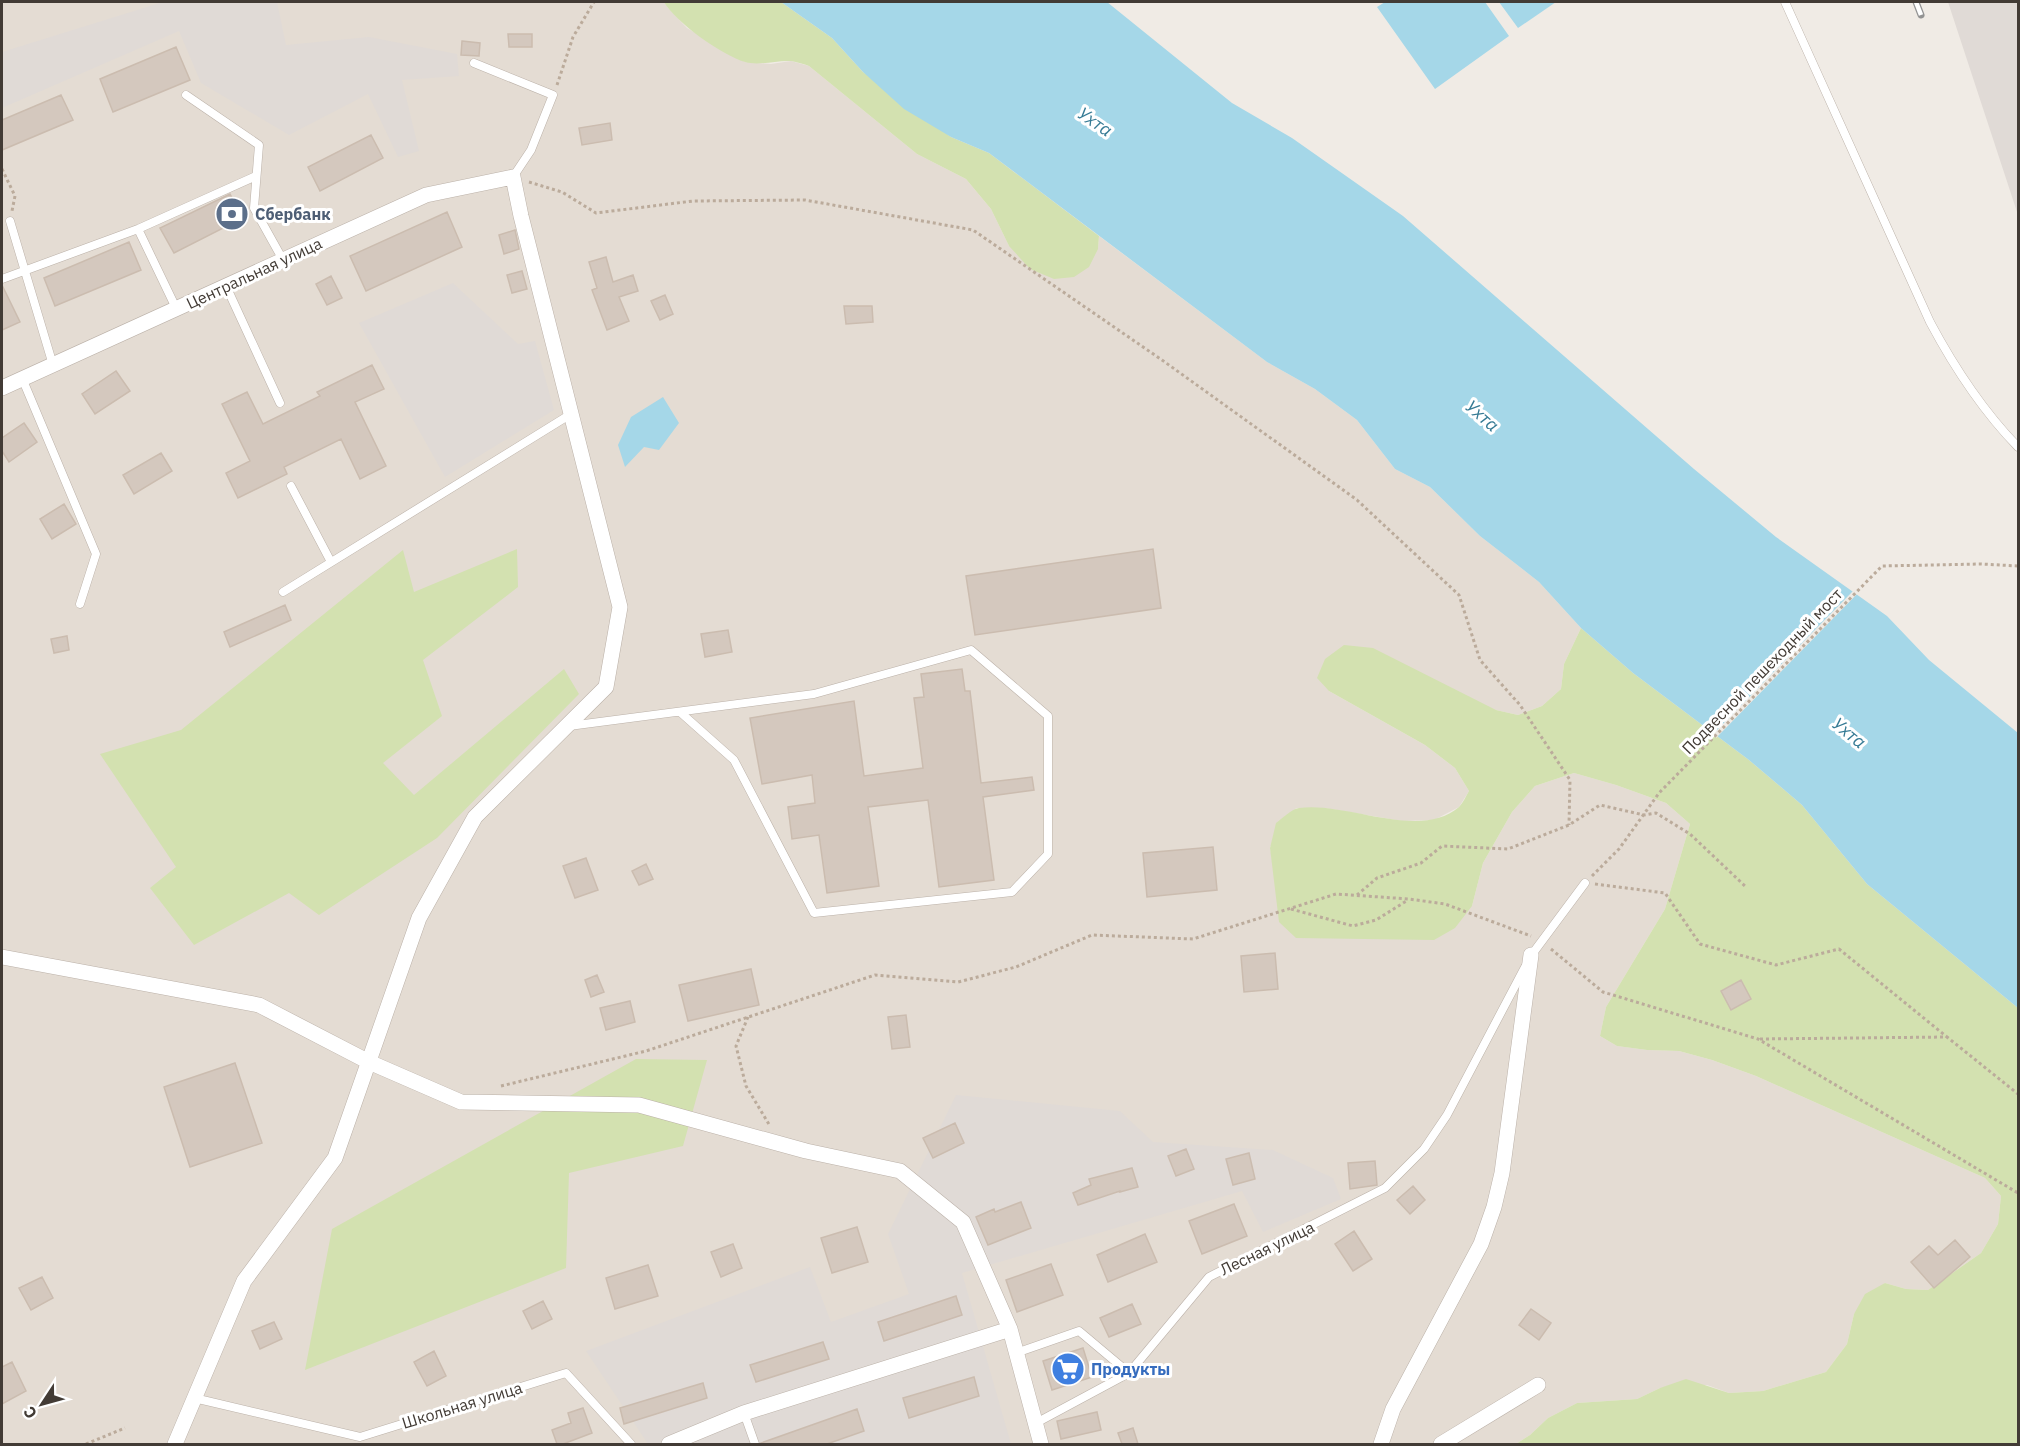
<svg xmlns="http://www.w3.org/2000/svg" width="2020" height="1446" font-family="'IBM Plex Sans',sans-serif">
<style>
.residential{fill:#e4dcd3}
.industrial{fill:#e0dad6}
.green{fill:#d3e1b0}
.water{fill:#a5d7e8}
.pier{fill:#f0ebe5}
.building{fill:#d4c8be;stroke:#cbbcaf;stroke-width:1.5}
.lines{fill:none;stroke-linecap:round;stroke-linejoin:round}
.lane-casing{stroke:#bbb1a8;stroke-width:9}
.street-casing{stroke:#bbb1a8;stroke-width:16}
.path{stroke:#bbab9b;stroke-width:3;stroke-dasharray:3 3;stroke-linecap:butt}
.lane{stroke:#fff;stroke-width:8}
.street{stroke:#fff;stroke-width:15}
.rail-casing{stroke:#939393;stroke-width:7}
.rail{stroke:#fff;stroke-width:4.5;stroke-dasharray:14;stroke-linecap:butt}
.labels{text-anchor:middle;stroke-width:6;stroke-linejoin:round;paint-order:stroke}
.service-label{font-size:16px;font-weight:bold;fill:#4e5e75;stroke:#fff;text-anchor:start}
.street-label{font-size:16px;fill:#423b35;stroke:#fff}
.shop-label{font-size:16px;font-weight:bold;fill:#366cbe;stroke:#fff;text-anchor:start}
.water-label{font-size:18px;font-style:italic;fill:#357a94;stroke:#fff}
</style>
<rect width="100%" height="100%" fill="#f0ebe5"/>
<path class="residential" d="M2,2H664L668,8L687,28L745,62L771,64L791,61L809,66L917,154L966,179L991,209L1009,246L1098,249L1099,236L1267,362L1315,389L1357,420L1395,469L1430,487L1480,536L1539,582L1581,628L1564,664L1561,689L1542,706L1518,715L1496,710L1329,691L1425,745L1455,768L1469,791L1459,807L1434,820L1402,821L1325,808H1296L1270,847L1276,883L1472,906L1483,863L1512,812L1535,786L1574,773L1616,785L1666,803L1690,824L1665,909L1606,1007L1600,1036L1617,1046L1647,1050L1679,1051L1712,1060L1756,1076L1985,1178L2001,1196L1998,1224L1981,1253L1928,1290L1906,1289L1885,1283L1854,1314L1847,1344L1826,1372L1763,1391L1729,1393L1707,1385L1660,1388L1637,1399L1577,1403L1548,1418L1530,1435L1516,1444H2Z"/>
<path class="industrial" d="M163,2H277L286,45L369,37L457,54L459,76L402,80L419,151L398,157L368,94L289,135L201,83L179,31L2,108V52Z
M1948,2H2018V215Z
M453,283L518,344L535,341L554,410L445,477L359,323Z
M956,1095L1120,1111L1153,1142L1273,1150L1333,1178L1341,1199L1263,1232L1242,1191L962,1273L1011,1444H647L646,1441L586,1351L810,1267L831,1322L909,1294L888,1234Z"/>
<path class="green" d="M664,2H781L832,38L863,72L951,137L989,153L1099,236L1098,249L1089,267L1074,277L1054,279L1030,269L1009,246L991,209L966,179L917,154L809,66C804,64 797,62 791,61C776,60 760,66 745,62C722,55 675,22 664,2Z
M517,549L518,587L423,660L442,716L383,763L414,795L564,669L579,694L437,838L319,915L289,893L194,945L150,888L176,867L100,754L181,730L403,550L414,592Z
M1581,628L1633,673L1749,760L1802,805L1867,884L2018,1008V1444H1516L1530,1435L1548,1418L1577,1403L1637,1399L1660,1388L1686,1379L1729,1393L1763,1391L1826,1372L1847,1344L1854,1314L1865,1294L1885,1283L1906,1289L1928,1290L1981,1253L1998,1224L2001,1196L1985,1178L1756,1076L1712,1060L1679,1051L1647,1050L1617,1046L1600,1036L1606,1007L1665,909L1690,824L1666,803L1616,785L1574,773L1535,786L1512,812L1483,863L1472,906L1455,928L1434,940L1296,938L1279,922L1270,848L1276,823C1282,819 1291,809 1299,808C1346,801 1420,841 1459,807C1463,803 1466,796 1469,791L1455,768L1425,745L1329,691L1317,678L1325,659L1344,645L1373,648L1496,710L1518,715L1542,706L1561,689L1564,664Z
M636,1059L707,1060L683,1146L569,1173L566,1268L305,1370L332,1229Z"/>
<path class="water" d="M781,2H1107L1232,103L1292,138L1403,216L1694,469L1776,537L1887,616L1929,660L2018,733V1008L1867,884L1802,805L1749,760L1633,673L1581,628L1539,582L1480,536L1430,487L1395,469L1357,420L1315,389L1267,362L989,153L951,137L904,109L863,72L832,38Z
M1385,2H1485L1509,36L1435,89L1377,7Z
M1499,2H1556L1518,28Z
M663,397L679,423L659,450L644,447L625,467L618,445L631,417Z"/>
<path class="pier" d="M1855,589L1859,592L1716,738L1712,735Z"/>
<path class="building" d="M508,34H532V47H509Z
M462,41L480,43L479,56L461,55Z
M176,47L190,80L113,112L100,79Z
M61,95L73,120L2,150V120Z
M610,123L612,140L582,145L579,128Z
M371,135L383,158L320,191L308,167Z
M230,194L243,218L174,253L160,228Z
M447,212L462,247L366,291L350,256Z
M515,230L519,249L504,254L499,235Z
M129,242L141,270L55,306L44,278Z
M606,257L613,282L633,275L638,291L619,297L629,321L607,330L592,290L597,288L589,262Z
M522,271L527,289L512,293L507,275Z
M331,276L342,298L327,305L316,284Z
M2,285L20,322L2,330Z
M665,295L673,314L660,320L651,301Z
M844,306H872L873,322L846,324Z
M372,365L384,389L355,402L386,466L360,479L341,439L284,467L287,474L238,498L226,473L250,461L222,404L247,392L263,424L320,396L317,392Z
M116,371L130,391L95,414L82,394Z
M24,423L37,442L9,462L2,451V438Z
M161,453L172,471L134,494L123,475Z
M64,504L76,524L52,539L40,519Z
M1153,549L1161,608L975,635L966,576Z
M285,605L291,620L230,647L224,632Z
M728,630L732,652L705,657L701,634Z
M67,636L69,650L54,653L51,639Z
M962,669L965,691H970L981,783L1032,777L1034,790L983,797L994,880L939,887L928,800L868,807L879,886L827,893L819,835L792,839L788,807L815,803L812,775L762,784L750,718L854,701L864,776L923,768L914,698L924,697L921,674Z
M1213,847L1217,890L1147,897L1143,853Z
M586,858L598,890L575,898L563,866Z
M646,864L653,879L639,885L632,871Z
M1275,953L1278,989L1244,992L1241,956Z
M751,969L759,1005L688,1021L679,985Z
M597,975L604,992L591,997L585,980Z
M1741,980L1751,999L1731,1010L1721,991Z
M630,1001L635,1022L606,1030L600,1008Z
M906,1015L910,1047L892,1049L888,1017Z
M235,1063L262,1143L190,1167L164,1087Z
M955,1123L964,1143L933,1158L923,1138Z
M1186,1149L1194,1169L1176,1176L1168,1156Z
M1249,1153L1255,1179L1233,1185L1226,1159Z
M1375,1161L1377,1185L1350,1189L1348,1163Z
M1132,1168L1138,1187L1120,1192V1191L1078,1205L1073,1193L1091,1185L1089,1179Z
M1413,1186L1425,1200L1410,1214L1397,1200Z
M1021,1202L1031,1228L988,1245L976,1217L994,1209L995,1212Z
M1234,1204L1247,1236L1202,1254L1189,1221Z
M857,1227L868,1262L832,1273L821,1238Z
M1354,1231L1372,1259L1353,1271L1335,1244Z
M1145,1234L1157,1262L1108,1282L1097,1255Z
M1955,1240L1970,1257L1934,1288L1911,1262L1929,1246L1938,1255Z
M733,1244L742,1268L721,1277L711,1252Z
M1051,1264L1063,1295L1017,1312L1006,1280Z
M648,1265L658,1296L615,1309L606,1278Z
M42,1277L53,1298L31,1310L19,1288Z
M956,1296L962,1315L884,1341L878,1322Z
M543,1301L552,1319L532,1329L523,1311Z
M1132,1304L1141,1324L1109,1337L1100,1318Z
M1531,1309L1551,1323L1539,1340L1519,1325Z
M274,1322L282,1339L260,1349L252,1331Z
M823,1342L829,1359L756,1382L750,1365Z
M1083,1348L1092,1377L1052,1390L1043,1361Z
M434,1351L446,1376L427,1386L414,1362Z
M12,1362L26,1391L2,1404V1367Z
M974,1377L979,1396L909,1418L903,1398Z
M703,1383L707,1398L624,1424L620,1408Z
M583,1408L592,1433L563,1444H557L552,1430L571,1423L568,1413Z
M857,1409L864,1431L827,1444H762L761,1443Z
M1097,1412L1101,1430L1061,1439L1057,1421Z
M1133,1428L1138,1444H1122L1118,1433Z"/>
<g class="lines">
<g class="lane-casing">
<path id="lane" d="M1785,2L1930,322C1954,367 1982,410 2018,447
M474,63L553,95L531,150L513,177
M186,95L259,145L254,208L283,260
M10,221L53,365
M138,229L176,308
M2,279L138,229L256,176
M226,286L280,403
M22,378L96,554L80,604
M291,486L331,562
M283,592L571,414
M569,726L814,694L971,650L1048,716V854L1012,892L814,913L734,760L680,712
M1530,957L1585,883
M1016,1353L1079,1331L1129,1373
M194,1398L360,1437L566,1373L631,1444
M744,1413L755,1444
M1036,1423L1129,1373L1209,1277L1385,1188L1424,1149L1447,1115L1525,967"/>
</g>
<g class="street-casing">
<path id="street" d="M2,388L426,195L513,177L521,216L620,607L606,687L475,817L419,918L335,1158L244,1281L175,1444
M2,957L259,1005L369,1062L461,1102L639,1105L806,1151L900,1171L963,1222L1010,1329L1041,1444
M669,1444L744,1413L1010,1329
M1381,1444L1393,1409L1481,1244L1494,1207L1502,1173L1531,955
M1441,1444L1538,1385"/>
</g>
<path class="path" d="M557,85L573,37L594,2
M2,169L15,196L12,211
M529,182L562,192L596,213L693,201L805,200L973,230L1162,360L1357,500L1459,595L1480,660L1520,705L1570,780L1569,825
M1592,876L1619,849L1659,793L1882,566L1981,564L2018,566
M1595,884L1665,893L1700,944L1776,965L1839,949L1947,1037
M1357,895L1377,878L1421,863L1442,846L1508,849L1569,825L1600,805L1644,815L1656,813L1690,834L1746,887
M1291,909L1353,926L1376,920L1408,900
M1551,949L1603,992L1758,1039L2018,1193
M748,1017L736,1046L746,1086L770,1126
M1760,1039L1947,1037L2018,1094
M501,1086L646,1051L875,975L958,982L1016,967L1092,935L1193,939L1336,894L1409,899L1445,904L1531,936
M86,1444L125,1428"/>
<use href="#lane" class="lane"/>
<use href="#street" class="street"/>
<g class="rail-casing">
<path id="rail" d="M1916,2L1921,15"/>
</g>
<use href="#rail" class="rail"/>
</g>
<defs>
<g id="bank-disc" transform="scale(1.725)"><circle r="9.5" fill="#5c6f8a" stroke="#fff"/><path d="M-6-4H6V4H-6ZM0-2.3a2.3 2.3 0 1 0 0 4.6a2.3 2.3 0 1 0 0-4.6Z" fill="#fff"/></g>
<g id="supermarket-disc" transform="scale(1.725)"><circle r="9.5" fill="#3f7fe0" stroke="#fff"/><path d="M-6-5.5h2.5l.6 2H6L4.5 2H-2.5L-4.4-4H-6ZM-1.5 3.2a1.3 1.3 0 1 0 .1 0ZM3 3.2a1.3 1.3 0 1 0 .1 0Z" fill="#fff"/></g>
</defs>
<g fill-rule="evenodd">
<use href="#bank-disc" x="232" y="214"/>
<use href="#supermarket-disc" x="1068" y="1369"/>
</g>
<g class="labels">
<g class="service-label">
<text x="255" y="220">Сбербанк</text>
</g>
<g class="street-label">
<text transform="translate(254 273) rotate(-25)" y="6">Центральная улица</text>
<text transform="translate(1762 671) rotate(-46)" y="6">Подвесной пешеходный мост</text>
<text transform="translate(1267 1248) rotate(-26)" y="6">Лесная улица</text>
<text transform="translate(462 1405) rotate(-17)" y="6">Школьная улица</text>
</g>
<g class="shop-label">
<text x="1091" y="1375">Продукты</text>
</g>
<g class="water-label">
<text transform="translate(1095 122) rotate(34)" y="6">Ухта</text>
<text transform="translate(1482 416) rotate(41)" y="6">Ухта</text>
<text transform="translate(1849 733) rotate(39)" y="6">Ухта</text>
</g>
</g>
<rect width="2020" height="1446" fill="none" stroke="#423b35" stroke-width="6"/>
<g transform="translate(42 1404) rotate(234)" stroke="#ffffff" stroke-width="4.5" paint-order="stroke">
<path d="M0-4.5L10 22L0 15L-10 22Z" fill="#423b35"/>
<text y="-9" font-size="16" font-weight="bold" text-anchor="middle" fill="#423b35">С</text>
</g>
</svg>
